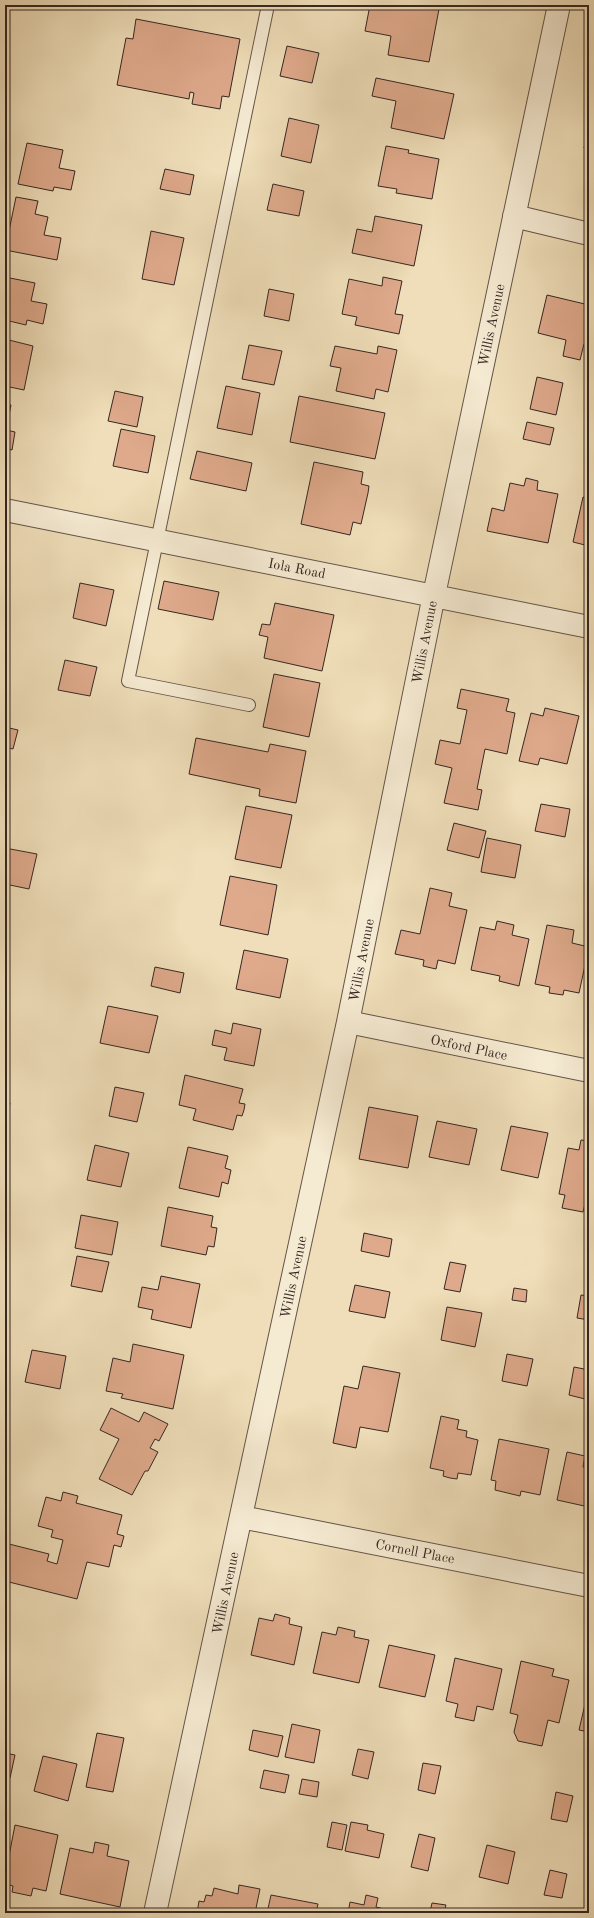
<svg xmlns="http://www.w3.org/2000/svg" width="594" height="1918" font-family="'Old Standard TT',serif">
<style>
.building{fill:#dfaa8c;stroke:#352721}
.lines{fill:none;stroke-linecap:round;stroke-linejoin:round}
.service-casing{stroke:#645547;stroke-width:14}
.minor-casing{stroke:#645547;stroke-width:24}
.service{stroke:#f5ead2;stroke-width:12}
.minor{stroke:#f5ead2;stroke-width:22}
.labels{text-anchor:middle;stroke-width:3;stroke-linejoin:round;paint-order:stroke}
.street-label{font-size:14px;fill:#352721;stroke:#f5ead2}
</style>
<rect width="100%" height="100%" fill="#efdeb9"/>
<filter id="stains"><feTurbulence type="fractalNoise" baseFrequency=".005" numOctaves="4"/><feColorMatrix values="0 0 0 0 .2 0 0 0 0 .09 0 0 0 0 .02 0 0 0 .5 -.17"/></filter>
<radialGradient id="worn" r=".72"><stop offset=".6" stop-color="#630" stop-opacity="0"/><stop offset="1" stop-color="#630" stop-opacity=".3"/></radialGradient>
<path class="building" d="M222,5H236L235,8Z
M370,5H415L439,9L429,62L388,55L391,36L365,31Z
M136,19L240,39L229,97L222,96L220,109L192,104L194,93L190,92L189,99L117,85L126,38L133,39Z
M287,46L319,53L312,83L280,76Z
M376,78L454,94L444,139L391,128L396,101L372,96Z
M289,118L319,125L311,163L281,156Z
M589,127V149L584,148Z
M27,143L63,150L59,168L75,171L71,190L54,187L53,191L18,184Z
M386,146L409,150L408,153L439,159L432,199L396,193L397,189L378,186Z
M165,169L194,175L190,195L160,189Z
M273,184L304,191L299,216L267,210Z
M16,197L38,201L35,214L48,217L44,235L61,238L57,260L5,250Z
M375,216L422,225L414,266L352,253L357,229L372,232Z
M151,231L184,238L174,285L142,279Z
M5,277L35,283L31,301L47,304L43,324L27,320L26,325L5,320Z
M383,277L402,281L395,314L403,315L399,334L355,325L357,317L342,314L349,279L382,286Z
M269,289L294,294L289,321L264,316Z
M547,295L589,305V345L584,344L580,360L563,356L566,340L538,333Z
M5,339L33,346L24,390L5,386Z
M249,345L282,351L274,385L242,379Z
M335,346L377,354L378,346L397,350L388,392L376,389L374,399L336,391L341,368L330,366Z
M537,377L563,383L556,415L530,409Z
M226,386L260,393L252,435L217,428Z
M115,391L143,397L137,427L108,421Z
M299,396L385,413L375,459L290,442Z
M5,404L11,405L6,430L15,432L12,450L5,448Z
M527,422L554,428L550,445L523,439Z
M121,429L155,436L148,473L113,466Z
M197,451L252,463L246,491L190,479Z
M314,462L363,472L361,484L369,486L368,493L361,524L353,522L350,535L301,524Z
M526,478L538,481L537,490L558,494L548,543L487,531L492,508L504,511L510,483L524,486Z
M583,497L589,499V546L573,542Z
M164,581L219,592L213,620L158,609Z
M80,583L114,590L106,626L73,618Z
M275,603L334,615L322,671L264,658L268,637L259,635L261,628L262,624L270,625Z
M65,660L97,667L90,696L58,690Z
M274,674L320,683L309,737L263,727Z
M461,689L509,699L506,711L515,713L507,754L485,749L477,789L482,790L478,810L444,803L452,768L435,764L440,740L460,744L467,710L457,708Z
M545,708L579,716L567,764L540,758L538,765L519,761L531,713L543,716Z
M5,727L18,730L13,749L5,747Z
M196,738L268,752L270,744L306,751L296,803L259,796L260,789L189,774Z
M541,804L570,809L565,837L535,831Z
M246,806L292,815L281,868L235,859Z
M454,823L486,831L479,858L447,850Z
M487,838L521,845L515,878L481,872Z
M5,848L37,854L29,889L5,884Z
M230,876L277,885L268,935L220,925Z
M430,888L452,893L449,906L467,910L455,964L438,960L436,969L423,966L424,960L395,954L401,930L420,934Z
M497,921L514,925L512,935L529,939L519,986L499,981L500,976L471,970L480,927L495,930Z
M547,925L574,930L572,943L589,947L579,993L564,990L563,995L549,993L550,987L535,984Z
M244,950L288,959L280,998L236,989Z
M155,967L184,973L180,993L151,986Z
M108,1006L158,1016L149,1053L100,1043Z
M233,1023L261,1029L254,1066L224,1060L227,1048L212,1045L215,1030L231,1034Z
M185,1075L243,1089L239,1103L245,1104L244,1110L242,1116L237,1115L233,1130L193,1120L196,1109L179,1105Z
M115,1087L144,1093L137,1122L109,1116Z
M5,1102L10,1103L5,1127Z
M369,1107L418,1116L408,1168L359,1159Z
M437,1121L477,1129L469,1165L429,1157Z
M511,1126L548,1133L538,1178L501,1170Z
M581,1140L589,1141V1200H586L583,1212L562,1208L565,1195L559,1194L568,1148L579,1150Z
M95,1145L129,1153L121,1187L87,1180Z
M188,1147L228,1156L225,1168L231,1170L228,1184L222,1182L219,1197L179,1188Z
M168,1207L213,1216L211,1227L217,1228L214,1247L208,1246L206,1255L161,1246Z
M81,1215L118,1222L112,1255L75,1248Z
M364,1233L392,1239L389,1257L361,1251Z
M77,1256L109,1262L102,1292L71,1286Z
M450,1262L466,1265L460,1292L444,1289Z
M161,1276L200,1284L191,1328L151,1319L153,1310L138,1307L142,1287L158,1290Z
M355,1285L390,1292L385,1318L349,1311Z
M514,1288L527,1290L526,1302L512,1300Z
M581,1295L589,1296V1320L577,1318Z
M447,1307L482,1313L475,1347L441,1340Z
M133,1344L184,1355L173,1409L121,1398L123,1394L106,1391L113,1358L130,1362Z
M32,1350L66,1356L60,1389L25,1382Z
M507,1354L533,1359L527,1386L502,1381Z
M363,1366L400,1373L388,1432L360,1427L356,1448L333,1443L344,1386L358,1389Z
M574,1367L589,1370L585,1399L569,1395Z
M111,1408L139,1422L144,1412L168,1424L159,1441L155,1439L150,1448L158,1452L148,1471H145L132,1495L99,1479L119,1439L100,1430Z
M441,1416L459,1420L457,1429L467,1431L466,1437L478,1440L471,1475L458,1473L457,1479L450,1478L443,1476L444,1471L430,1468Z
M499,1439L549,1449L540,1495L521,1491L520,1496L495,1490L496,1481L491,1480Z
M567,1452L585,1456L583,1467L589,1469V1507L557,1500Z
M63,1492L78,1496L76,1503L122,1515L117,1534L124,1536L121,1547L114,1545L109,1567L87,1562L77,1599L5,1581V1558L9,1544L49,1554L47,1561L57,1564L63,1540L51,1537L53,1530L38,1526L46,1497L61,1501Z
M275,1614L290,1618L289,1624L302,1627L294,1665L251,1655L259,1618L273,1621Z
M338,1627L355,1631L354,1637L369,1640L359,1683L313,1673L322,1632L336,1635Z
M389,1645L435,1655L425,1697L379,1687Z
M455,1658L502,1669L493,1710L477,1706L474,1721L455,1717L458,1704L446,1701Z
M521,1661L554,1669L552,1676L569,1680L559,1723L548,1720L542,1746L518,1741L514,1732L518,1715L510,1713Z
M589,1687V1732L579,1730Z
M292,1724L320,1730L314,1763L285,1757Z
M253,1730L283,1736L278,1757L249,1750Z
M97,1733L124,1738L113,1792L86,1787Z
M358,1749L374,1752L368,1779L352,1775Z
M5,1753L15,1755L10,1778L5,1777Z
M43,1756L77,1764L68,1801L34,1791Z
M423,1763L441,1766L435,1794L418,1790Z
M264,1770L289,1775L285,1793L260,1788Z
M302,1779L319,1782L317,1797L299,1794Z
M556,1792L573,1796L567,1822L551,1819Z
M332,1822L347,1825L342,1850L327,1847Z
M351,1822L368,1825L367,1830L384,1834L379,1858L345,1851Z
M15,1825L58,1835L46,1891L33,1888L31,1896L12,1892L13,1886L5,1884V1861H8Z
M419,1834L435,1838L428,1871L411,1867Z
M95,1842L109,1845L107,1856L129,1861L120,1907L60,1894L70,1848L93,1853Z
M487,1845L515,1852L508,1884L479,1877Z
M550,1870L567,1874L562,1898L544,1895Z
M239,1885L260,1889L255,1913H197L199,1901L204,1902L206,1895L212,1896L214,1888L238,1894Z
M271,1895L318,1904L316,1913H267Z
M366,1895L378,1898L376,1907L388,1910L387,1913H348L350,1902L364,1905Z
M432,1903L446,1905L444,1913H416V1910L430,1912Z"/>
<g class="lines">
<g class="service-casing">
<path id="service" d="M249,705L128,681L268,5"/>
</g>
<g class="minor-casing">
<path id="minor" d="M514,216L589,234
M5,510L589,627
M348,1022L589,1071
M241,1517L589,1586
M155,1913L348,1022L434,595L559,5"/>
</g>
<use href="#service" class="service"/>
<use href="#minor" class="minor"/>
</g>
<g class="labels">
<g class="street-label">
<text transform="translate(491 325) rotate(-78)" y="5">Willis Avenue</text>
<text transform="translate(297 568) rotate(11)" y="5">Iola Road</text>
<text transform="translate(424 642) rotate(-79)" y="5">Willis Avenue</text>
<text transform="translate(361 960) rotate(-79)" y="5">Willis Avenue</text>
<text transform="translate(469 1047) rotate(12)" y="5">Oxford Place</text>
<text transform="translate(293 1277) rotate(-78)" y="5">Willis Avenue</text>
<text transform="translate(415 1551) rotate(11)" y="5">Cornell Place</text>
<text transform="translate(225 1593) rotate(-78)" y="5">Willis Avenue</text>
</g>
</g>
<rect width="594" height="1918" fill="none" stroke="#efdeb9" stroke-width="20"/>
<rect x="6" y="6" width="582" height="1906" fill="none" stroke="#352721" stroke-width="2"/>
<rect x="10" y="10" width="574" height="1898" fill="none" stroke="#352721"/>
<rect width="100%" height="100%" filter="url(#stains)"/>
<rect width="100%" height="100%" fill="url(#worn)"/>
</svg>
